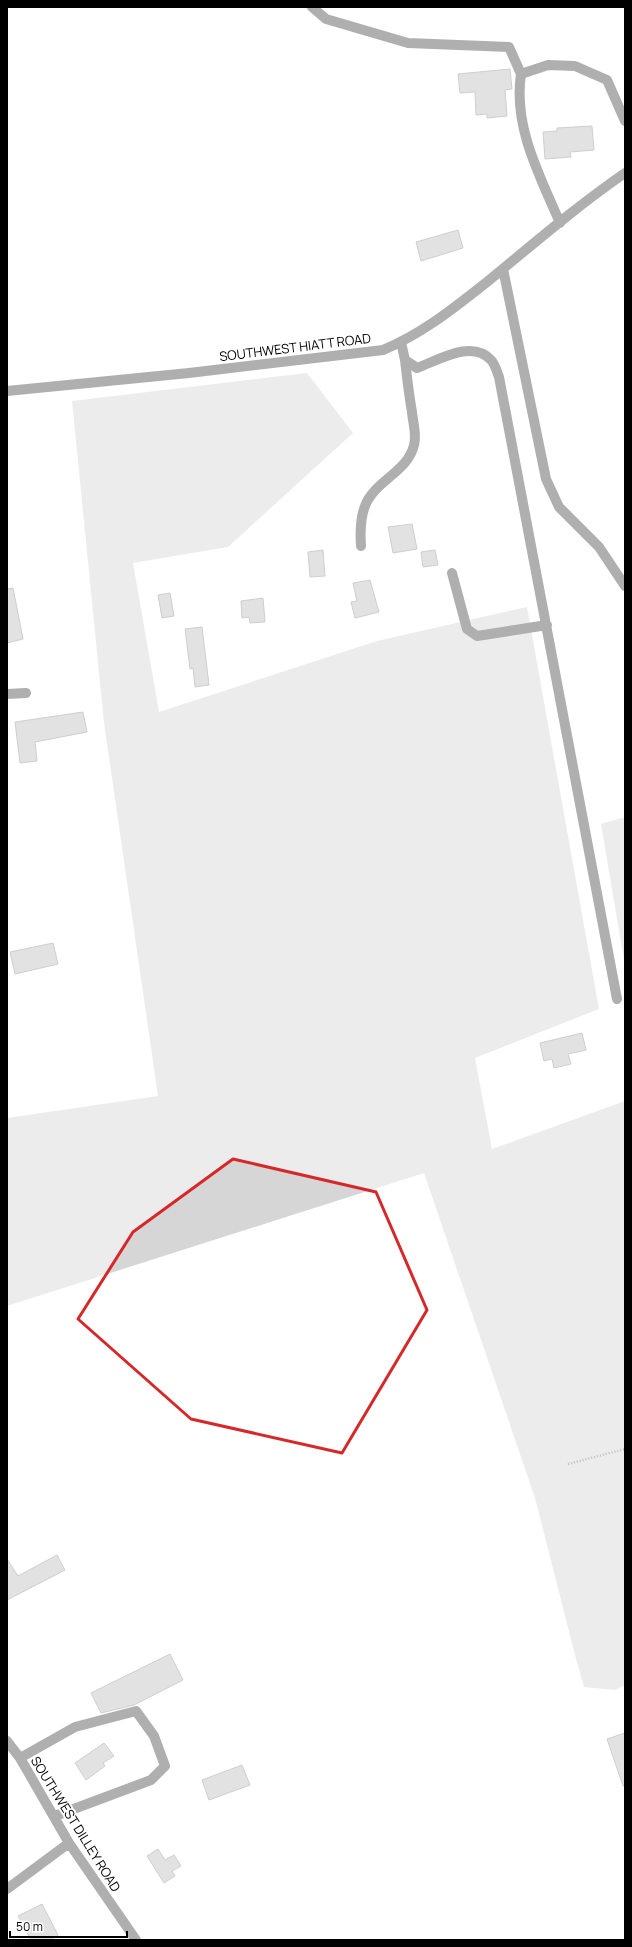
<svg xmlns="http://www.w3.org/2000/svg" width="632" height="1947" font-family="Manrope,sans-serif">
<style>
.green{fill:#d6d6d6}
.building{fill:#bfbfbf;stroke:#939393}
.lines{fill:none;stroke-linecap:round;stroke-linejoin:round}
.path{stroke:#717171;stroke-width:2.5;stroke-dasharray:1 2;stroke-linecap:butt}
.minor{stroke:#4f4f4f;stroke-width:10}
.marked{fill:none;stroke:#d62828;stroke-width:3;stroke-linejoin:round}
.labels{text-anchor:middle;stroke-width:4;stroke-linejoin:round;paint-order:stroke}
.street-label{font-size:13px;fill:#000;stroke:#fff}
</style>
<rect width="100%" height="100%" fill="#fff"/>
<path class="green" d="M307,373L353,433L228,547L133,563L159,712L377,641L527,607L599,1009L475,1058L492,1149L625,1101V1685L615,1690L584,1687L575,1655L535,1498L424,1173L7,1306V1118L158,1096L104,723L72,401Z
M625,817V966L601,824Z"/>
<path class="building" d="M510,69L512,89L505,90L507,116L487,118V114L476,115L475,92L460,93L458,74Z
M592,126L594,150L570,152L571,157L545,159L543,132L557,131V128Z
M458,230L463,248L421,261L416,242Z
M412,524L417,549L393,553L388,527Z
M323,550L325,576L310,577L308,552Z
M435,550L438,565L423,567L421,552Z
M370,580L379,612L355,618L351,602L357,601L353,583Z
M13,588L23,639L7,643V589Z
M170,593L174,616L162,618L158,595Z
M263,598L265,622L250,623L249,617L242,618L241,601Z
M202,627L209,685L195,687L193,668L190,669L185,629Z
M83,712L87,732L35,742L37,761L20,763L15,722Z
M53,943L58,964L15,974L10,952Z
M582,1033L586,1050L568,1054L571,1064L554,1068L552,1059L544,1061L540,1043Z
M57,1555L65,1570L7,1600V1559L18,1576Z
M170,1654L183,1680L134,1705L101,1713L91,1693Z
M625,1733V1786H623L607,1739Z
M104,1743L114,1756L103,1763L105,1766L86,1780L75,1763Z
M242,1765L250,1785L209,1800L202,1780Z
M158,1849L165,1860L174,1855L181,1866L172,1871L175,1876L164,1883L147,1856Z
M42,1904L58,1935L50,1940H31L18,1916Z"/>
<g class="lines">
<path class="path" d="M568,1464L625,1449"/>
<path class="minor" d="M312,7L326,19L408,43L509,47L521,74
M560,223C540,176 513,127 521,74L548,65L575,66L607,80L625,121
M503,269L546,479L559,507L599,547L625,586
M401,342L405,360L417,368C439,360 472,339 491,360C495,364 497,372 499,377L617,999
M7,391L189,373L383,350C422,334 454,308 487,282C532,245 577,206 625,173
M361,546C360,532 360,519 365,506C374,481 408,472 414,445C417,434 413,424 412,412C409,395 407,378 405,360
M452,573L467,629L477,636L547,625
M7,694L26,693
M7,1741L20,1758L69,1843L136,1940
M20,1758L75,1727L136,1711L154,1736L165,1766L151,1780L55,1816
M7,1889L69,1843"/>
</g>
<path d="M0 0H632V1947H0ZM233,1159L376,1192L427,1310L342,1453L191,1419L78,1319L133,1232Z" fill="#fff" fill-opacity=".55" fill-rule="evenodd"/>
<path class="marked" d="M233,1159L376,1192L427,1310L342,1453L191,1419L78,1319L133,1232Z"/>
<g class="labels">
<g class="street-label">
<text transform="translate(295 347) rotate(-7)" y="5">SOUTHWEST HIATT ROAD</text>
<text transform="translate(76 1824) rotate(58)" y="5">SOUTHWEST DILLEY ROAD</text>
</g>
</g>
<rect width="632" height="1947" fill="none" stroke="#000000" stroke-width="16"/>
<path d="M10 1931v6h117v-6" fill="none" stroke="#000000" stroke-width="2"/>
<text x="16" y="1931" font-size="12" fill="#000000" stroke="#ffffff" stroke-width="3" paint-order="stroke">50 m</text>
</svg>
